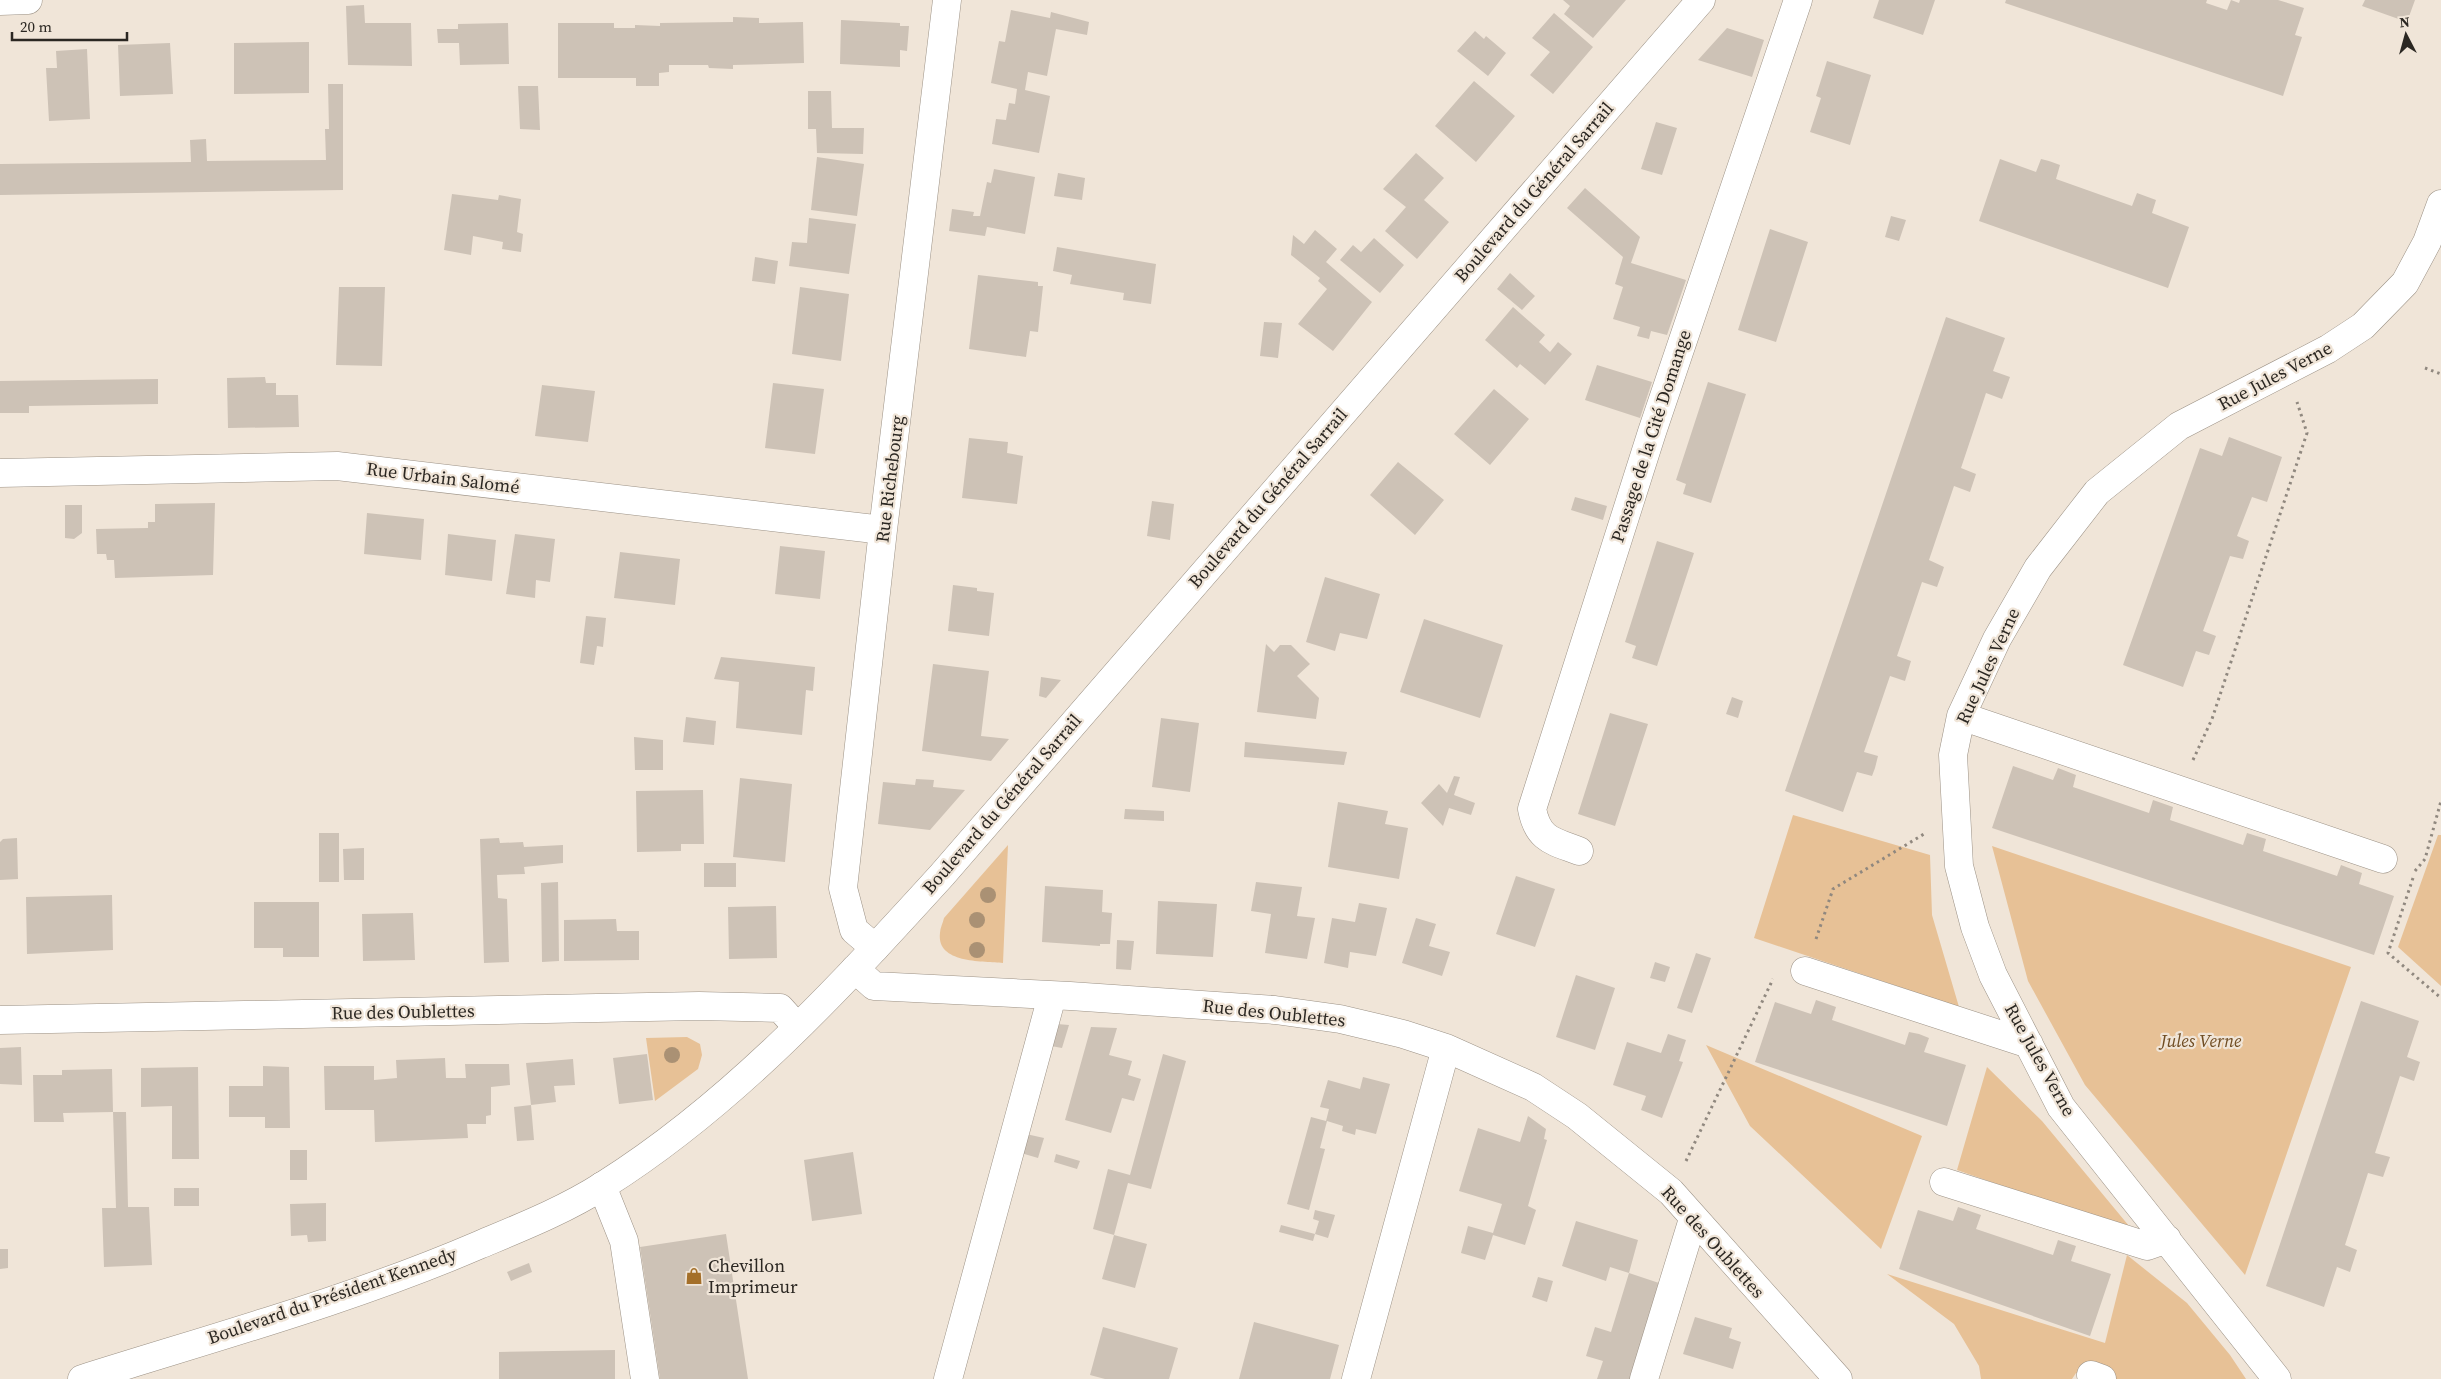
<svg xmlns="http://www.w3.org/2000/svg" width="2441" height="1379" font-family="'Source Serif 4',serif">
<style>
.green{fill:#e7c196}
.building{fill:#cdc2b6}
.lines{fill:none;stroke-linecap:round;stroke-linejoin:round}
.minor-casing{stroke:#9c9286;stroke-width:29}
.major-casing{stroke:#9c9286;stroke-width:29}
.path{stroke:#90887f;stroke-width:3;stroke-dasharray:2.5 4;stroke-linecap:butt}
.minor{stroke:#fff;stroke-width:28}
.major{stroke:#fff;stroke-width:28}
.tree{fill:#aa9174}
.labels{text-anchor:middle;stroke-width:4.5;stroke-linejoin:round;paint-order:stroke}
.street-label{font-size:18px;fill:#2b2722;stroke:#f0e5d8}
.park-label{font-size:18px;font-style:italic;fill:#704d23;stroke:#f0e5d8}
.poi-label{font-size:18px;fill:#2b2722;stroke:#f0e5d8;text-anchor:start}
</style>
<rect width="100%" height="100%" fill="#f0e5d8"/>
<path class="green" d="M1793,815L1930,855L1932,915L1959,1007L1754,938Z
M2438,835H2441V986L2398,947Z
M1008,845L1003,963C984,961 936,964 940,933C940,928 943,923 944,918Z
M1992,846L2351,967L2245,1275L2085,1085L2028,981Z
M687,1037L700,1044L702,1055L698,1069L655,1101L646,1038Z
M1706,1045L1922,1136L1881,1249L1750,1126Z
M1987,1067L2042,1121L2134,1232L1957,1170Z
M2127,1255L2187,1303L2230,1355L2246,1379H2112L2076,1373L2072,1379H1981L1979,1366L1954,1324L1887,1274L2105,1343Z"/>
<path class="building" d="M1563,0H1626L1593,38L1564,14L1570,6Z
M1879,0H1935L1923,35L1873,18Z
M2006,0H2207L2206,3L2227,10L2231,0L2239,3L2240,0H2278L2304,8L2295,35L2302,37L2283,96L2005,3Z
M2365,0H2415L2407,22L2362,6Z
M364,5L365,23H411L412,66L348,65L346,6Z
M1011,10L1050,18L1051,12L1089,22L1087,35L1056,29L1047,76L1028,72L1025,90L1050,96L1039,153L992,144L996,119L1006,120L1009,103L1015,104L1017,89L991,83L999,41L1005,42Z
M1554,13L1593,47L1553,94L1530,75L1550,52L1532,38Z
M733,17L759,18V23L803,22L804,63L733,65V69L709,68L708,65H669V72L659,73V86H636V78H558V23H614V28H635V25L660,26V23L733,22Z
M841,20L900,23V26H909L907,51L900,50V67L840,64Z
M508,23L509,64L460,65L459,43H438L437,29H458V24Z
M1727,28L1764,40L1752,77L1698,60Z
M1475,31L1484,39L1486,36L1506,53L1488,76L1457,51Z
M309,42V93L234,94V43Z
M170,43L173,94L120,96L118,45Z
M87,49L90,119L49,121L46,68H57L56,51Z
M1827,61L1871,75L1850,145L1810,132L1821,98L1816,96Z
M1474,81L1515,116L1476,162L1435,126Z
M328,84H343V190L0,195V164L191,162L190,140L206,139L207,161L326,160L325,129H329Z
M518,86H538L540,130L520,129Z
M808,91H831L832,128H864L863,154L817,153L816,129H808Z
M1656,122L1677,128L1662,175L1641,169Z
M1416,153L1444,178L1424,200L1449,222L1417,259L1385,231L1406,207L1383,189Z
M817,157L864,164L857,216L811,210Z
M2000,159L2036,172L2041,159L2049,161L2060,165L2056,179L2132,206L2137,193L2156,200L2152,213L2189,227L2168,288L1979,221Z
M994,169L1035,177L1025,234L987,227L985,236L949,231L952,209L974,212L973,216H980L987,182L991,183Z
M1058,173L1085,178L1082,200L1054,196Z
M1585,188L1640,237L1631,263L1686,280L1667,335L1651,331L1649,339L1637,336L1640,327L1613,319L1623,287L1615,284L1623,257L1567,208Z
M452,194L498,200L499,195L521,199L517,232L523,234L521,252L502,249L503,242L473,236L471,255L444,250Z
M1891,216L1906,220L1899,241L1885,237Z
M809,218L856,224L849,274L789,266L792,242L807,243Z
M1770,229L1808,242L1776,342L1738,330Z
M1315,230L1337,249L1326,262L1372,302L1333,351L1298,324L1327,289L1318,281L1320,278L1291,255L1293,235L1304,244Z
M1374,238L1404,265L1380,293L1340,260L1353,245L1361,252Z
M1057,247L1156,264L1151,304L1123,300L1124,293L1070,284L1072,275L1053,271Z
M755,257L778,261L775,284L752,281Z
M1510,273L1535,296L1522,310L1497,289Z
M978,275L1038,282V286H1043L1038,332L1030,331L1026,357L969,349Z
M339,287H385L382,366L336,365Z
M800,287L849,294L841,361L792,354Z
M1513,307L1545,335L1539,342L1550,352L1558,342L1572,354L1545,385L1520,364L1517,368L1485,340Z
M1946,317L2005,338L1993,371L2010,377L2002,399L1986,393L1961,468L1976,474L1970,492L1954,486L1929,560L1944,567L1941,576L1937,587L1922,582L1897,656L1911,661L1905,681L1890,676L1864,752L1878,756L1875,768L1872,776L1857,772L1843,812L1785,791Z
M1264,322L1282,323L1278,358L1260,356Z
M1597,365L1652,382L1640,418L1585,400Z
M265,377L266,383H276V395H298L299,427L228,428L227,378Z
M158,379V404L29,406V413H0V381Z
M1708,382L1746,394L1711,503L1683,494L1686,484L1676,480Z
M773,383L824,389L815,454L765,448Z
M542,385L595,391L588,442L535,436Z
M1494,389L1529,419L1490,465L1454,434Z
M2229,437L2282,457L2267,502L2252,497L2237,536L2249,541L2243,559L2230,556L2203,631L2216,636L2209,655L2196,651L2183,687L2123,665L2200,448L2222,456Z
M969,438L1008,442L1007,453L1023,456L1017,504L962,498Z
M1398,462L1444,500L1415,535L1370,495Z
M1575,497L1607,506L1603,520L1571,510Z
M1152,501L1174,504L1170,540L1147,536Z
M215,503L213,575L115,578L114,560H107L106,554H97L96,529L148,528V522H155V504Z
M65,505H82V533L74,539L65,538Z
M367,513L424,519L421,560L364,554Z
M448,534L496,540L492,581L445,575Z
M515,534L555,539L550,582L536,580L535,598L506,594Z
M1657,541L1694,553L1657,666L1632,658L1636,646L1625,642Z
M780,546L825,551L820,599L775,594Z
M620,552L680,559L675,605L614,598Z
M1325,577L1380,594L1367,639L1340,633L1335,651L1306,642Z
M953,585L977,588V591L994,593L989,636L948,631Z
M586,616L606,618L603,647L597,646L594,665L580,663Z
M1424,619L1503,645L1480,718L1400,692Z
M1266,644L1274,652L1280,645H1291L1310,664L1297,676L1319,698L1316,719L1257,712Z
M721,657L815,667L813,691L806,690L802,735L736,728L739,682L714,679Z
M933,664L989,671L981,736L1009,739L991,761L922,751Z
M1041,677L1061,680L1046,698L1039,696Z
M1732,697L1743,701L1738,718L1726,714Z
M1610,713L1648,724L1615,826L1578,814Z
M686,717L716,721L714,745L683,742Z
M1161,718L1199,723L1190,792L1152,787Z
M634,737L663,740V770H635Z
M1245,742L1347,752L1344,765L1244,757Z
M2013,766L2053,780L2058,768L2076,775L2073,787L2149,813L2153,800L2173,807L2170,820L2243,845L2247,833L2266,839L2263,851L2337,876L2341,865L2362,873L2359,884L2394,896L2374,955L1992,828Z
M1454,776L1460,777L1454,795L1475,803L1471,815L1449,808L1443,826L1421,803L1439,784L1447,793Z
M740,778L792,784L785,862L733,857Z
M916,779L934,780L933,787L965,790L930,830L878,824L883,782L915,785Z
M703,790L704,844H681V851L637,852L636,791Z
M1338,802L1388,811L1385,824L1408,828L1399,879L1328,867Z
M1125,809L1164,811V821L1124,819Z
M319,833H339V882H319Z
M17,838L18,879L0,880V842L3,839Z
M499,838L500,843L523,842L524,847L563,845V863L524,867L525,874L497,875L498,898L507,899L509,962L484,963L480,839Z
M364,848V880H344L343,849Z
M704,863H736V887H704Z
M1516,876L1555,889L1535,947L1496,934Z
M558,882L559,961L542,962L541,883Z
M1256,882L1302,887L1297,916L1315,918L1307,959L1265,953L1271,914L1251,911Z
M1045,886L1103,890L1102,912L1112,913L1110,944H1100V946L1042,942Z
M112,895L113,950L27,954L26,897Z
M1158,901L1217,904L1213,957L1156,954Z
M254,902H319V957H283V948H254Z
M1359,903L1387,908L1376,956L1350,952L1348,968L1324,963L1332,918L1355,922Z
M776,906L777,958L729,959L728,907Z
M413,913L415,960L363,961L362,914Z
M1416,918L1436,924L1429,946L1450,952L1442,976L1402,963Z
M616,919L617,931H639V960L564,961V920Z
M1117,940L1134,941L1131,970L1116,969Z
M1696,953L1711,958L1692,1013L1677,1008Z
M1655,962L1670,967L1665,982L1650,978Z
M1576,975L1615,988L1595,1050L1556,1037Z
M1816,1000L1836,1007L1832,1020L1905,1045L1909,1032L1919,1034L1929,1038L1924,1052L1966,1065L1947,1126L1755,1062L1775,1002L1811,1014Z
M2361,1001L2419,1021L2407,1057L2420,1062L2414,1081L2400,1076L2375,1153L2390,1157L2383,1177L2368,1173L2345,1245L2357,1250L2350,1272L2337,1267L2324,1307L2266,1286Z
M1057,1024L1069,1025L1062,1048L1051,1046Z
M1091,1027L1117,1028L1109,1055L1132,1061L1128,1075L1141,1079L1134,1101L1122,1098L1111,1133L1065,1120Z
M1668,1034L1686,1040L1679,1061L1683,1062L1662,1118L1641,1110L1646,1096L1613,1085L1627,1042L1661,1053Z
M21,1047L22,1085L0,1084V1048Z
M647,1054L653,1100L619,1104L613,1058Z
M1163,1054L1186,1061L1151,1189L1128,1183L1114,1235L1093,1229L1108,1169L1130,1175Z
M445,1058L446,1078H466L465,1064H509L510,1085L491,1087V1115L486,1116V1124H467L468,1138L375,1142L374,1110H325L324,1066H374V1080L397,1078L396,1060Z
M573,1059L575,1085L554,1086L556,1102L531,1105L526,1063Z
M263,1066L289,1067L290,1128H265V1117H229V1086H263Z
M198,1067L199,1159H172V1106L141,1107V1068Z
M112,1069L113,1112L63,1113L64,1122H34L33,1075H62V1070Z
M1363,1077L1390,1084L1376,1134L1356,1129L1355,1135L1342,1131L1343,1126L1327,1121L1320,1148L1325,1149L1309,1210L1287,1204L1311,1117L1326,1121L1329,1109L1320,1107L1328,1080L1360,1089Z
M531,1105L534,1140L517,1141L514,1107Z
M113,1112H126L128,1207H149L152,1265L104,1267L102,1208H116Z
M1528,1116L1546,1129L1544,1139L1547,1140L1528,1206L1536,1210L1525,1245L1493,1235L1485,1260L1461,1253L1468,1226L1493,1233L1502,1204L1459,1191L1478,1128L1520,1142Z
M1026,1134L1044,1138L1038,1158L1021,1153Z
M290,1150H307V1180H290Z
M853,1152L862,1214L812,1221L804,1160Z
M1056,1154L1080,1161L1077,1169L1054,1162Z
M174,1188H199V1206H174Z
M326,1203V1241L308,1242L307,1235L291,1236L290,1204Z
M1958,1207L1981,1215L1976,1229L2053,1255L2058,1240L2076,1246L2071,1261L2111,1274L2090,1336L1899,1269L1918,1210L1953,1221Z
M1315,1210L1335,1215L1328,1238L1315,1234L1319,1221L1313,1219Z
M1576,1221L1638,1240L1629,1273L1659,1283L1630,1379H1597L1603,1361L1586,1356L1595,1327L1611,1332L1629,1273L1610,1267L1606,1281L1562,1266Z
M1281,1225L1315,1234L1313,1241L1279,1232Z
M726,1234L748,1379H660L640,1247Z
M1114,1235L1147,1244L1135,1288L1102,1279Z
M0,1249H8V1268L0,1269Z
M529,1263L532,1272L511,1281L507,1272Z
M1538,1277L1553,1281L1547,1302L1532,1297Z
M1695,1317L1732,1328L1729,1338L1741,1342L1733,1369L1683,1354Z
M1254,1322L1339,1345L1330,1379H1239Z
M1103,1327L1178,1348L1169,1379H1105L1090,1375Z
M615,1350V1379H499V1352Z"/>
<g class="lines">
<g class="minor-casing">
<path id="minor" d="M0,1L28,0
M0,473L337,466L883,530
M1961,716L2383,859
M1579,851C1553,841 1538,840 1532,809L1652,432L1798,0
M875,948L854,930L843,888L883,530L947,0
M855,969L874,986L1070,996L1275,1010L1340,1019L1403,1034L1446,1048L1533,1087L1577,1116L1671,1192L1838,1379
M1805,971L2029,1044
M0,1020L699,1006L780,1008L797,1027
M1944,1182L2147,1246L2167,1239
M602,1186L624,1241L645,1379
M2091,1375L2102,1379
M948,1379L1052,996
M1356,1379L1446,1048
M1644,1379L1693,1219
M2277,1379L2061,1107L1993,975L1975,927L1959,866L1953,755L1961,716L1997,639L2038,568L2097,492L2179,426L2328,349L2363,326L2405,283L2427,242L2441,204"/>
</g>
<g class="major-casing">
<path id="major" d="M82,1379C215,1337 351,1300 479,1245C522,1227 565,1210 604,1185C734,1103 839,988 942,875L1701,0"/>
</g>
<path class="path" d="M2425,368L2441,374
M2193,760L2212,719L2307,433L2297,402
M2415,871L2425,859L2441,801
M2413,878L2388,953L2441,998
M1816,939L1833,889L1924,834
M1686,1161L1773,979"/>
<use href="#minor" class="minor"/>
<use href="#major" class="major"/>
</g>
<g class="tree">
<circle cx="988" cy="895" r="8"/>
<circle cx="977" cy="920" r="8"/>
<circle cx="977" cy="950" r="8"/>
<circle cx="672" cy="1055" r="8"/>
</g>
<defs>
<g id="shop-bare" transform="scale(1.35)"><path d="M-5-2.5h2.3a2.7 3.5 0 0 1 5.4 0H5L5.5 6h-11ZM-1.5-2.5h3a1.5 2.3 0 0 0-3 0Z" fill="#a46f29" stroke="#f0e5d8" stroke-width="2.5" paint-order="stroke"/></g>
</defs>
<g fill-rule="evenodd">
<use href="#shop-bare" x="694" y="1276"/>
</g>
<g class="labels">
<g class="street-label">
<text transform="translate(1534 192) rotate(-49)" y="6">Boulevard du Général Sarrail</text>
<text transform="translate(2275 376) rotate(-28)" y="6">Rue Jules Verne</text>
<text transform="translate(1651 436) rotate(-72)" y="6">Passage de la Cité Domange</text>
<text transform="translate(443 478) rotate(7)" y="6">Rue Urbain Salomé</text>
<text transform="translate(890 479) rotate(-83)" y="6">Rue Richebourg</text>
<text transform="translate(1268 498) rotate(-49)" y="6">Boulevard du Général Sarrail</text>
<text transform="translate(1988 666) rotate(-65)" y="6">Rue Jules Verne</text>
<text transform="translate(1002 804) rotate(-49)" y="6">Boulevard du Général Sarrail</text>
<text transform="translate(403 1012) rotate(-1)" y="6">Rue des Oublettes</text>
<text transform="translate(1274 1013) rotate(6)" y="6">Rue des Oublettes</text>
<text transform="translate(2040 1060) rotate(61)" y="6">Rue Jules Verne</text>
<text transform="translate(1713 1242) rotate(48)" y="6">Rue des Oublettes</text>
<text transform="translate(332 1296) rotate(-19)" y="6">Boulevard du Président Kennedy</text>
</g>
<g class="park-label">
<text x="2201" y="1047">Jules Verne</text>
</g>
<g class="poi-label">
<text x="708" y="1272">Chevillon<tspan x="708" dy="21">Imprimeur</tspan></text>
</g>
</g>
<g transform="translate(2406 35) rotate(354)" stroke="#f0e5d8" stroke-width="4" paint-order="stroke">
<path d="M0-4L9 19L0 12L-9 19Z" fill="#2b2722"/>
<text y="-8" font-size="14" font-weight="bold" text-anchor="middle" fill="#2b2722">N</text>
</g>
<path d="M12 32v8h115v-8" fill="none" stroke="#2b2722" stroke-width="2.5"/>
<text x="20" y="32" font-size="15" fill="#2b2722" stroke="#f0e5d8" stroke-width="4" paint-order="stroke">20 m</text>
</svg>
